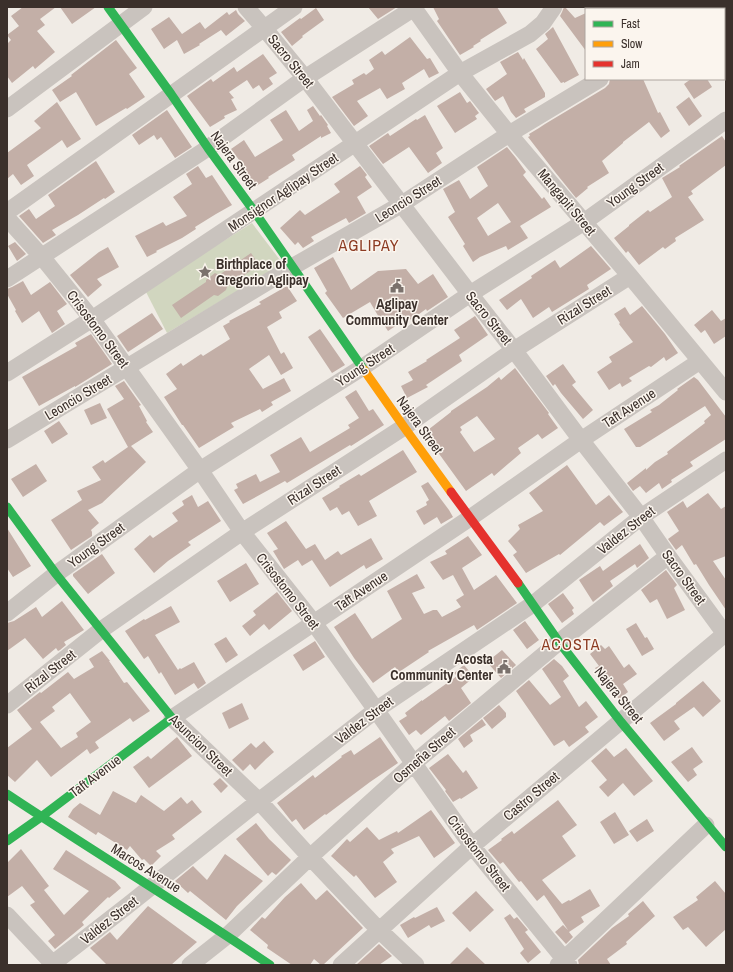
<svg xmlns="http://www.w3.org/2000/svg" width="733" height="972" font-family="'Archivo Narrow',sans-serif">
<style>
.green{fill:#d1d6bf}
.building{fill:#c3afa7;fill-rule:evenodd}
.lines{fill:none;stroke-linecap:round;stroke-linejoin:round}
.street{stroke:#c9c3be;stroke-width:17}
.fast{stroke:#30b455;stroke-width:9}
.slow{stroke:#ff9f0a;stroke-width:9}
.jam{stroke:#e5322d;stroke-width:9}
.labels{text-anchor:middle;stroke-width:3;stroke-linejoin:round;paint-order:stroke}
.street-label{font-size:14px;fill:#3b302b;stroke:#fbf5ee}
.poi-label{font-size:14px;font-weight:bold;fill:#3b302b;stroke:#fbf5ee;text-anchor:start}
.quarter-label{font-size:16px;letter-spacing:1px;fill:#8c3b22;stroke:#fbf5ee}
</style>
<rect width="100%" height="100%" fill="#f0ebe5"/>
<path class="green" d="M252,223L283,264L167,333L145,290Z"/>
<path class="building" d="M23,7H56L40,19L45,25L37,31L55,52L35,69L33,66L12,83L7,76V44L11,40L7,35L19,26L11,16Z
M60,7H96L72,24Z
M368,7H397L378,19Z
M433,7H497L507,23L480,40L481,41L473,46L474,47L460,55L437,21L439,19Z
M564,7H565L575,18L586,13V51L560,16L562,12Z
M316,8L324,20L302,36L303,37L292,46L281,32L300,18L301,19Z
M236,10L238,14L245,21L226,36L221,30L199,44L200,45L184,54L177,40L164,49L151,29L169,17L182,34L200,22L205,29L227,12L229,15Z
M553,27L579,75L564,83V82L561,83L536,49L548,39L545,34Z
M410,37L427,59L430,58L439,73L429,78L424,69L402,83L405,89L387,99L380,88L357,101L368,116L354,126L332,97L354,84L352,80L364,73L366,75L374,69L369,60L382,51L385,55Z
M116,40L137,68L129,74L145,97L127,109L126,108L96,126L76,92L60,102L52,90L72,76L71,75Z
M518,52L523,60L524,58L545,93V97L524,109L526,112L516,118L511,112L503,96L495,101L486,89L507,74L500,62Z
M263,54L277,73L269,78L273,84L263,91L259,85L253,89L247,80L229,92L234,98L231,99L237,110L224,116L225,118L210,127L187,96L211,79L213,82L234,67L237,72Z
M610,79H643L658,113L660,112L670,131L661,138L649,122L623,142V143L602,161L609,173L587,187L588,188L576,198L555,172L528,137L530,136L529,134L539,128L545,124L605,88L609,84Z
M691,79H707L712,87L694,99L684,84Z
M460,92L467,103L470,101L479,113L475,116L477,119L455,133L437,106Z
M689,97L702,116L689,126L676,107Z
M57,102L81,139L67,148L62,140L27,165L34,176L21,185L13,174L7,179V153L41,128L34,121Z
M313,106L320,116L321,115L328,125L327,126L331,133L321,138V136L292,155L295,160L268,177L269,178L253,188L241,171L245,168L231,149L244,140L255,157L283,140L270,120L286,110L299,131L313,121L307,110Z
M167,110L192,147L175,158L161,137L157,140L154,135L139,145L132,135Z
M425,115L443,148L436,153L442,163L428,173L409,147L383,164L369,146L388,133L390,136L416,119L417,120Z
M722,136L726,142V165L691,191L693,194L688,197L704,220L675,238L676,241L665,249L663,247L639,265L628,251L626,253L614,238L629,226V225L648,210L650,212L672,197L662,178L680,167L679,166Z
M507,147L516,158L526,172L523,175L542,199L544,197L551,207L520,226L528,238L508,250L506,246L480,257L473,262L463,246L465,244L448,217L455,212L443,189L459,180L470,199L488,186L477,167ZM498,203L511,222L488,236L477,218Z
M96,161L115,192L105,199L104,198L78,215L52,230L56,235L43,243L19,216L29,209L36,219L55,206L48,195Z
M198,166L206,178L212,175L232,205L216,214L195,227L196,229L182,238L156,251L157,252L147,257L135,236L163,222L166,226L187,216L173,197L192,184L186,174Z
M360,166L367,175L365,177L372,187L357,197L366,213L349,223L346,218L311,237L314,241L303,248L298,242L295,245L280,228L300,210L305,215L340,192L334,184Z
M15,242L26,254L17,261L8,246Z
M591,246L611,269L587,285L589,289L552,312L549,307L533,318L521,299L507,310L499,300L532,278L531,276L555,260L560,268Z
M108,247L119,267L97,279L102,285L88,297L70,275L99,252Z
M251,253L259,265L227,287L226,290L218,296L214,295L181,318L172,305L206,282V280L215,273L219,275Z
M333,257L351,290L378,271L406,269L418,284L433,274L448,297L427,311L426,309L411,320L409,317L388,331L377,314L370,302L343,318L325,293L327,291L314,268Z
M23,281L31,295L50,282L67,304L57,311L65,324L52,333L39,311L22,323L15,311L16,310L7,294V289L12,287Z
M287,286L297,301L279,312L282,318L267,327L281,354L284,352L293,368L281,375L269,355L249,369L263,389L284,378L291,391L271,402L273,405L262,412L260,409L231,423L234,427L199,448L183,425H182L164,397L177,389L166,374L181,363L183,366L201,354L203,356L230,339L223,326L230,322L229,321L261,304L259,302Z
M642,306L665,334L678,353L666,361L664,357L651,367L649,366L629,378L632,381L622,387L620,383L609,390L597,372L612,362L609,357L633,342L619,324L620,323L614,314L625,307L630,315Z
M712,310L721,321L726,318V336L714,344L705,330L701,333L694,325Z
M152,313L163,329L128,352L117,336Z
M475,316L488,335L459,355L462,361L426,385L428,387L407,398L401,386L413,380L408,372L427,361L426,360L460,338L454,330Z
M320,329L345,365L332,373L308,337Z
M91,334L112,364L75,387V386L39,406L22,377L77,346L75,343Z
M563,364L576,382L572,385L593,410L583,419L561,393L555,384L553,386L546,376Z
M515,368L549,413L548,414L558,428L542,439L538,434L518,448L521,453L494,476L492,473L466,491L424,433L451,412V411L487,387L499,377L501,380ZM477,416L495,439L474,452L460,432L462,430L460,427Z
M694,377L698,380L726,417V439L690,462L693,466L671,480L672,482L662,489L659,483L646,493L640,486L633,491L627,483L646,468V470L655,462L668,454L667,452L705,423L704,421L711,415L705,406L640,447H636L624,429L652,412L650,410L659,405L678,390L677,389Z
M124,381L141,405L139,406L147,421L146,422L153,432L131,446L146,462L102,503L88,510L99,523L91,530L92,532V536L71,550L51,520L82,500L77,491L101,480L92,467L103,460L105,463L128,447L107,409L124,399L115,386Z
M356,390L369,411L373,409L384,425L351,446L350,445L287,483L285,481L243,504L234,490L238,488L236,484L256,474L260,482L280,472L270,455L301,437L310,452L350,428L348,425L359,418L345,397Z
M100,403L107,418L91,425L84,410Z
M59,421L68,434L52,444L44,431Z
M403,450L417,472L369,501L377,516L358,526L349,511L342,515L337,507L330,511L322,498L340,487L339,486L359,474L361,476Z
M36,464L47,481L23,497L11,479Z
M567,465L596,505L609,495L623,512L604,526L600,522L560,555L559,554L526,573L513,555L517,552L508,541L520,529L518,525L543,511L529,493Z
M428,482L449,510L453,517L441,524L437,517L424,525L416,511L427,505L426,502L429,500L421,486Z
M708,493L721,509L726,506V556L713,561L726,580V610L709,585L696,564L694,565L682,545L676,550L668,539L679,531L667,512L683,501L687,508Z
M192,495L198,507L208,501L221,521L188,542L191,545L168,561L154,573L134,549L150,535L153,538L178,521L172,513L184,505L182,501Z
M286,521L306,549L315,544L325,560L338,551L341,555L371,538L383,559L366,569L364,565L330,587L312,560L302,566L298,560L284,569L273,551L278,549L267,533Z
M7,528L31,566L13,577L7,568Z
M468,536L482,555L462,568L474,590L496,575L517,603L477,630L474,625L428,651L429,652L399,672L395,667L373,683L354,658L334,627L355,613L372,639L402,619L387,591L417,574L425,588L412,593L424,614L433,610H437L442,617L461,607L456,600L464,595L453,575L443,580L430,562L447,554L445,551Z
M640,544L649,558L637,568L635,564L610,581L613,586L593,602L579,580L600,566L603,571Z
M102,554L115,573L88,594L73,576V574Z
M246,563L259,584L230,602L217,581Z
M666,570L677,585L674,588L685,610L667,619L657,599L650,603L641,590Z
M277,592L292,611L269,630L264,624L250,636L242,626L256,615L253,611Z
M563,593L574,608L572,610L574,614L562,623L548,604Z
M62,601L84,630L64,642L66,645L60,650L58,651L56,648L43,659L25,638L7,651V623L14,621L36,607L42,617Z
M171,606L180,622L155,635L178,670L180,668L181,669L194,662L206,683L198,689L194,683L175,695L161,672L159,674L148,656L144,659L125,631L144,619L145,620Z
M525,621L539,640L527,649L513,630Z
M636,623L645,638L647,637L654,649L642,656L626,629Z
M226,637L238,655L226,663L214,644Z
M315,641L325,657L303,671L293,655Z
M601,645L605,649L609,646L624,668L629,664L637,674L623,684L628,692L619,699L595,668L599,666L590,654Z
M502,650L516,665L501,678L487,662Z
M102,651L110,661H109L124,683L127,682L150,711L133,722L130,718L95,742L99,748L90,754L87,749L51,777L37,760L15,782L7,775V748L32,729L17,710L40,692L41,693L68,672L74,679L94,667L89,659ZM70,693L91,722L76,733L78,737L61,748L40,722L55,711L52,707Z
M554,659L562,666L569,676L563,681L579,707L586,701L598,717L585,727L589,732L569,747L564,740L554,746L516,691L529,680L550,705L561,697L542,669Z
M464,665L474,677L461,688L471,703L449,721L445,716L421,735L416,730L409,735L399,721L407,716L405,713L422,700V701L457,676L454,673Z
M703,681L721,701L703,717L694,707L674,721L680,729L664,741L650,723L676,704V703Z
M242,703L249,719L229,729L222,713Z
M499,705L506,713V717L492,729L483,718Z
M482,719L486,725L470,735L473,741L464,748L458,739Z
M177,737L192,756L149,788L133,767L148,756L151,759Z
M380,737L398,763L370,782L326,815L325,814L304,830L296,819L292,822L277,803L313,775L315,778L342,757L341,756L351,750L354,755Z
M264,741L274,752L266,759L255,770L250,764L243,771L232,760L251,743L256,748Z
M692,747L703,762L693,769L697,775L688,782L671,762Z
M606,748L614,757L626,748L653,781L634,796L623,783L608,797L599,787L607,780L591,761Z
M448,754L463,773L466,770L478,788L461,799L460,798L453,802L445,791L446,790L429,768Z
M220,778L228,786L221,793L213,784Z
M113,791L136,803L141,795L164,811L181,797L187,804L192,800L202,812L172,835L175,839L156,851L161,856L151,866L144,859L142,860L130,846L127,850L98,832L96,835L68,817L73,809L80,803L100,815Z
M558,800L577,825L562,836L576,856L542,880L562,904L569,900L570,901L590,889L600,906L581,917L584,922L569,932L573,937L566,944L555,932L563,925L568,930L544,895L537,901L521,881L519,882L503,862L500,864L488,850L502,840L501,839L512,831L514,834Z
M431,810L455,843L434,858L419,836L391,849L394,853L383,862L397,882L375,898L356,875L354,877L331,856L347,839L350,842L367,827L379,840L397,831L398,833Z
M615,812L629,835L614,844L600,822Z
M647,819L654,831L637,842L629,831Z
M256,823L269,839L291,860L276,875L272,872L268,876L236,839Z
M21,849L49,886L44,890L64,915L89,891L53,869L66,850L115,881L121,888L109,898L108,897L82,922L84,925L55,949L48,941L55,935L30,905L35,902L22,886L7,897V863Z
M225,854L263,881L237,906L226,920L190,891L188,893L175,881L193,866L207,880Z
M715,881L726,894V929L706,947L688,927L683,930L673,917L698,900L696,897Z
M301,883L316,900L327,890L363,928L323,965H321L314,959L310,965H292L267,948L268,945L250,930L262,917L265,919L285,897Z
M476,891L494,910L470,932L452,913Z
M643,901L655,916L626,942L627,944L607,959L611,965H579L578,960L612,928L629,916L628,914Z
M148,906L197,942L171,965H107L90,948L110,932L117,940Z
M437,907L445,921L431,928L429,925L408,938L400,925L414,917L415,918Z
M510,914L514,919L517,917L528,930L525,932L541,952L528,963L520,953L524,949L504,918Z
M379,944L392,956L379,965H356Z
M467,947L486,965H449Z"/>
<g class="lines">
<path class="street" d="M246,7L264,28L305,78L470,294L514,350L581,440L641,517L668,556L725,634
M413,7L460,73L509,134L630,276L726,392
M7,109L144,7
M7,212L294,7
M7,218L42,257L92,319L200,470L242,532L314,623L376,710L472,846L569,965
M7,279L208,148L305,78L414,8
M7,373L92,319L460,73L530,34L543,23L554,7
M7,440L292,267L402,204L509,134L600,79
M7,613L56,574L200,470L363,367L470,294L584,222L726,120
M7,705L101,630L242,532L404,427L514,350L630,276
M7,915L54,965
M51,965L127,906L259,801L376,710L533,604L641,517L726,460
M190,965L228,935L310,857L414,763L559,642L668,556
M341,965L472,846L726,633
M416,965L379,930L310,857L259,801L172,718L470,518L581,440L700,361
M558,965L706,825"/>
<path class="fast" d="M108,7L171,94L208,148L254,211L364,370
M7,507L56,574L172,718L41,817L7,841
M518,583L559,642L621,722L726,847
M7,794C94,852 184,906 270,965"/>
<path class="slow" d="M364,370L404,427L451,492"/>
<path class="jam" d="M451,492L518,583"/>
</g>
<defs>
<g id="sight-bare" transform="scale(1.08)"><path d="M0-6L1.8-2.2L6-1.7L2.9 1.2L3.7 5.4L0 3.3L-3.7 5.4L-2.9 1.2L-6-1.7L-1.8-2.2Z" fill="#7a716c" stroke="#fbf5ee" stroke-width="2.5" paint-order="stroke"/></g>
<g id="civic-bare" transform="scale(1.08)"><path d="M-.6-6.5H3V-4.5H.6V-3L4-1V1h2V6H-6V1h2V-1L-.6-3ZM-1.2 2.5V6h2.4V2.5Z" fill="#7a716c" stroke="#fbf5ee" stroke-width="2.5" paint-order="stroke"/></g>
</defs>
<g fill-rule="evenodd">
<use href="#sight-bare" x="205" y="272"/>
<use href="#civic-bare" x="397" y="286"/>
<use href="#civic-bare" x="504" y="667"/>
</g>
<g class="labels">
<g class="street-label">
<text transform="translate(291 61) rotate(51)" y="5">Sacro Street</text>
<text transform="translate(234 160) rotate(54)" y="5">Najera Street</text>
<text transform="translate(635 185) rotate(-36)" y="5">Young Street</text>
<text transform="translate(283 192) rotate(-34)" y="5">Monsignor Aglipay Street</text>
<text transform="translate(408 199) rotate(-32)" y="5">Leoncio Street</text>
<text transform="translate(567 202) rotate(50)" y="5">Mangapit Street</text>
<text transform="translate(584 305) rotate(-32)" y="5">Rizal Street</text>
<text transform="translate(489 318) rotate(51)" y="5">Sacro Street</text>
<text transform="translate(98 329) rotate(53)" y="5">Crisostomo Street</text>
<text transform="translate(365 365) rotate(-33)" y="5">Young Street</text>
<text transform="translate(78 397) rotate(-31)" y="5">Leoncio Street</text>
<text transform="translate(629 408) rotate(-33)" y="5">Taft Avenue</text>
<text transform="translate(420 425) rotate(54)" y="5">Najera Street</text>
<text transform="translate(314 485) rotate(-33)" y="5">Rizal Street</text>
<text transform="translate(626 530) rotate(-38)" y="5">Valdez Street</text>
<text transform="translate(96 545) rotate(-36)" y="5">Young Street</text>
<text transform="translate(684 577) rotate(54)" y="5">Sacro Street</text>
<text transform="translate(288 591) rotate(52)" y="5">Crisostomo Street</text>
<text transform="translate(361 591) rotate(-34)" y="5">Taft Avenue</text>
<text transform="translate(50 671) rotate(-38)" y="5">Rizal Street</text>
<text transform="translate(619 695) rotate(51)" y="5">Najera Street</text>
<text transform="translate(364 720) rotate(-37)" y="5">Valdez Street</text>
<text transform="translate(201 745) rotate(44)" y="5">Asuncion Street</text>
<text transform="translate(424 755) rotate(-41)" y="5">Osmeña Street</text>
<text transform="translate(95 776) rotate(-37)" y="5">Taft Avenue</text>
<text transform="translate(531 796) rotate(-40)" y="5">Castro Street</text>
<text transform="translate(479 853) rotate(52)" y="5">Crisostomo Street</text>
<text transform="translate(146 868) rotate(32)" y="5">Marcos Avenue</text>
<text transform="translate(109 920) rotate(-38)" y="5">Valdez Street</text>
</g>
<g class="poi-label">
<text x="216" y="269">Birthplace of<tspan x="216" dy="16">Gregorio Aglipay</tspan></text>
<text x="397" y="309" text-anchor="middle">Aglipay<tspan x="397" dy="16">Community Center</tspan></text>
<text x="493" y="664" text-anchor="end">Acosta<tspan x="493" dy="16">Community Center</tspan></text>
</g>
<g class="quarter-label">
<text x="369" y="251">AGLIPAY</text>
<text x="571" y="650">ACOSTA</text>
</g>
</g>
<rect width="733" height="972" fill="none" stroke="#3b302b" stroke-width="16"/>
<rect x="585" y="8" width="140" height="72" fill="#fbf5ee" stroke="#aea6a0"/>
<rect x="593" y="21" width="20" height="6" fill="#30b455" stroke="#aea6a0"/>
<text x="621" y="28" font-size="12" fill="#3b302b">Fast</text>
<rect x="593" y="41" width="20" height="6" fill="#ff9f0a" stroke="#aea6a0"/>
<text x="621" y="48" font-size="12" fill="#3b302b">Slow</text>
<rect x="593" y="61" width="20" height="6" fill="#e5322d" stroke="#aea6a0"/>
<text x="621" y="68" font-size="12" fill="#3b302b">Jam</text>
</svg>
